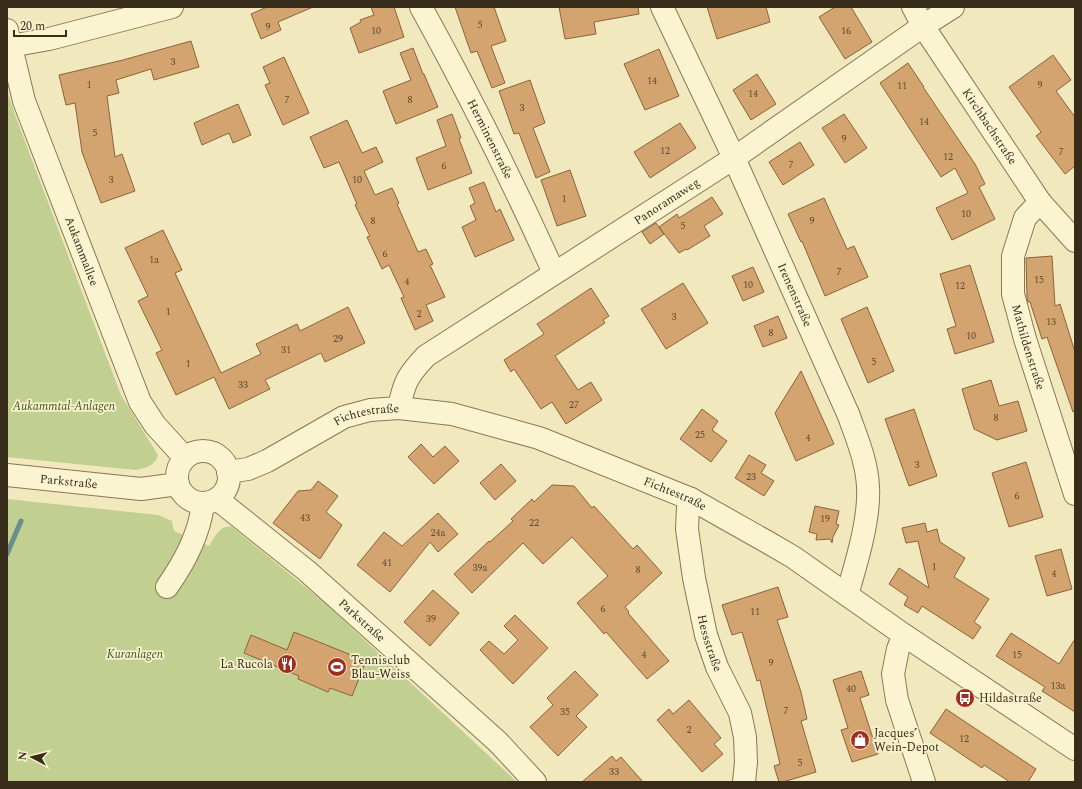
<svg xmlns="http://www.w3.org/2000/svg" width="1082" height="789" font-family="Spectral,serif">
<style>
.green{fill:#c1d090}
.lines{fill:none;stroke-linecap:round;stroke-linejoin:round}
.stream{stroke:#68908b;stroke-width:5}
.building{fill:#d3a470;stroke:#8b6339}
.minor-casing{stroke:#8a7755;stroke-width:24}
.minor{stroke:#fbf4d1;stroke-width:22}
.labels{text-anchor:middle;stroke-width:3.5;stroke-linejoin:round;paint-order:stroke}
.number-label{font-size:10px;fill:#5f4b30}
.street-label{font-size:12px;fill:#382d1b;stroke:#f8f1cd}
.park-label{font-size:12px;font-style:italic;fill:#425720;stroke:#f8f1cd}
.poi-label{font-size:12px;fill:#382d1b;stroke:#f8f1cd;text-anchor:start}
</style>
<rect width="100%" height="100%" fill="#f1e8bd"/>
<path class="green" d="M7,90L15,115L121,395L158,455C155,466 146,468 135,470L7,457Z
M7,499L158,515L172,521L174,531L209,546C215,537 220,524 232,527L325,603L517,782H7Z"/>
<g class="lines">
<path class="stream" d="M7,554L21,521"/>
</g>
<path class="building" d="M267,7H313L278,22L281,30L261,39L251,14Z
M371,7H394L404,37L359,53L350,28L361,22L360,20L374,15Z
M455,7H494L506,41L491,46L505,83L492,88L477,51L471,53Z
M559,7H638L639,14L594,22L596,34L565,39Z
M707,7H766L770,22L717,39Z
M835,7H851L872,42L845,59L819,17Z
M191,41L199,67L154,80L151,69L116,80L119,93L107,96L115,157L122,154L135,191L101,203L82,152L75,103L66,105L59,75L123,60Z
M413,48L423,74H424L438,107L396,124L383,91L411,80L400,53Z
M659,49L679,96L645,110L624,64Z
M1053,55L1071,80L1056,91L1075,117V166L1065,174L1036,136L1041,132L1009,87Z
M284,57L309,113L283,125L265,85L270,83L263,67Z
M908,63L924,87H923L975,164L985,184L979,187L995,219L952,240L936,208L968,193L955,168L941,177L880,83Z
M757,74L776,104L751,120L733,90Z
M530,80L545,123L533,128L550,172L536,178L519,133L514,134L499,91Z
M238,104L251,135L233,143L229,133L202,145L194,123Z
M452,114L461,138L459,139L472,173L428,190L416,158L446,146L437,120Z
M844,114L867,148L845,163L822,128Z
M347,120L362,153L376,147L383,162L364,171L375,195L392,188L399,203L397,204L418,252L426,249L433,264L430,265L445,297L426,305L433,321L415,330L401,298L404,297L389,265L382,269L367,237L370,236L355,205L357,204L339,162L324,168L310,137Z
M680,123L696,148L650,178L634,152Z
M800,142L814,165L783,185L769,162Z
M570,170L586,216L557,226L541,180Z
M484,182L496,212L500,209L514,240L475,257L462,227L476,220L470,206L475,203L469,188Z
M712,197L723,214L704,226L710,236L687,250L686,249L679,253L659,227L677,214L679,218Z
M824,198L847,249L854,246L868,277L825,296L802,241L801,242L788,214Z
M656,223L664,234L650,244L642,232Z
M163,230L182,270L175,273L221,373L261,354L256,344L297,324L300,331L348,307L365,343L325,362L321,353L265,380L270,389L229,409L214,377L176,395L156,353L162,350L138,301L148,296L125,248Z
M1052,256L1055,306L1060,304L1075,352V411L1073,412L1047,337L1042,339L1030,302H1028L1027,297L1026,258Z
M970,265L994,342L955,354L947,329L956,326L940,274Z
M753,267L764,292L743,301L732,276Z
M683,283L708,323L666,349L641,309Z
M591,288L609,316L603,320L605,323L555,356L578,390L591,382L602,400L566,424L552,402L541,409L514,369L511,372L504,360L544,334L537,324Z
M867,307L894,371L868,383L841,319Z
M778,316L787,338L763,347L754,326Z
M801,371L834,444L796,461L775,413Z
M991,380L999,406L1018,401L1027,431L997,440L974,429L962,389Z
M702,409L718,421L712,430L727,441L711,462L680,439Z
M914,409L937,476L909,486L885,419Z
M421,444L433,457L445,446L459,461L434,484L408,457Z
M749,455L766,465L761,473L774,481L764,496L735,478Z
M1026,462L1043,517L1009,527L992,473Z
M501,464L516,481L495,500L480,483Z
M318,481L338,496L326,512L342,525L320,559L273,523L298,491L311,490Z
M552,485L574,486L592,508L594,506L633,549L637,545L662,573L625,607L629,612L628,613L669,661L647,679L606,632L604,634L577,603L608,576L572,537L543,564L523,543L472,593L454,574L489,541L490,542L513,521L511,519L532,499L534,502Z
M815,506L839,511L836,524L839,525L833,537L832,543L830,539L816,540L817,534L809,532Z
M438,513L458,534L438,552L430,542L390,592L357,565L384,532L402,546Z
M925,523L927,532L937,529L940,542L965,558L954,577L989,599L974,622L981,627L973,639L922,606L918,613L904,605L908,597L889,584L899,568L929,588L918,541L906,543L902,528Z
M1061,549L1072,589L1047,596L1035,556Z
M778,587L788,617L777,620L801,692L807,719L801,721L816,772L783,782H779L774,766L780,764L760,680L757,681L742,632L732,635L722,605Z
M433,590L459,613L430,646L404,622Z
M515,615L548,648L513,684L480,650L489,641L504,654L518,640L504,626Z
M294,632L366,661L352,696L330,688L328,692L298,679L299,676L244,653L251,635L287,650Z
M1011,633L1059,664L1075,639V712L1042,691L1045,687L996,656Z
M575,671L598,695L576,716L587,727L558,756L530,727L553,705L547,698Z
M861,671L869,695L860,698L878,754L852,762L841,730L848,728L833,680Z
M689,700L721,738L714,744L723,754L702,772L657,720L669,709L673,714Z
M946,709L1036,769L1028,782H1010L984,765L982,768L930,733Z
M612,756L616,761L621,757L643,782H582Z"/>
<g class="lines">
<g class="minor-casing">
<g id="minor">
<path id="s1" d="M421,7C469,94 513,182 554,273"/>
<path id="s2" d="M662,7L734,158L849,416C857,439 867,462 868,487C870,519 856,564 847,595"/>
<path id="s3" d="M913,7L923,26L1040,202L1075,241"/>
<path id="s4" d="M7,30L24,101L140,402L155,425L185,458"/>
<path d="M10,46L49,39L172,7"/>
<path id="s5" d="M1040,202L1025,218L1013,256V294L1025,339L1075,494"/>
<path id="s6" d="M399,408C404,382 408,375 426,356L734,158L923,26L953,7"/>
<circle cx="203" cy="477" r="26"/>
<path id="s7" d="M228,472L248,469L267,461L344,417L370,410L399,408L452,414L539,438L691,499L769,543L793,557L904,635L1075,749"/>
<path id="s8" d="M7,475L141,489L178,484"/>
<path id="s9" d="M217,499L307,571L498,742L535,782"/>
<path id="s10" d="M691,499L688,508L687,529L694,578L706,635L717,667L740,713L745,737L746,762L744,782"/>
<path d="M167,587C184,563 200,533 203,503"/>
<path d="M904,635L898,649L893,674L897,700L924,782"/>
</g>
</g>
<use href="#minor" class="minor"/>
</g>
<defs>
<g id="restaurant-disc" transform="scale(1)"><circle r="9.5" fill="#9e2e20" stroke="#f8f1cd"/><path d="M-5-6h1v4h1v-4h1v4h1v-4h1v5L-1.5 .5V6h-2V.5L-5-1ZM5-6V6H3V1.5H1.5Q1.5-4 5-6Z" fill="#fff"/></g>
<g id="stadium-disc" transform="scale(1)"><circle r="9.5" fill="#9e2e20" stroke="#f8f1cd"/><path d="M0-5a6.5 5 0 1 0 0 10a6.5 5 0 1 0 0-10ZM-3.5-1.8h7v3.6h-7Z" fill="#fff"/></g>
<g id="bus-disc" transform="scale(1)"><circle r="9.5" fill="#9e2e20" stroke="#f8f1cd"/><path d="M-5-6H5V4H4V6H2V4H-2V6H-4V4H-5ZM-3.5-4V0h7V-4ZM-3.5 1.2v1.5H-2V1.2ZM2 1.2v1.5H3.5V1.2Z" fill="#fff"/></g>
<g id="shop-disc" transform="scale(1)"><circle r="9.5" fill="#9e2e20" stroke="#f8f1cd"/><path d="M-5-2.5h2.3a2.7 3.5 0 0 1 5.4 0H5L5.5 6h-11ZM-1.5-2.5h3a1.5 2.3 0 0 0-3 0Z" fill="#fff"/></g>
</defs>
<g fill-rule="evenodd">
<use href="#restaurant-disc" x="287" y="664"/>
<use href="#stadium-disc" x="337" y="667"/>
<use href="#bus-disc" x="965" y="698"/>
<use href="#shop-disc" x="860" y="740"/>
</g>
<g class="labels">
<g class="number-label">
<text x="480" y="28">5</text>
<text x="268" y="30">9</text>
<text x="376" y="34">10</text>
<text x="846" y="34">16</text>
<text x="173" y="65">3</text>
<text x="652" y="84">14</text>
<text x="89" y="88">1</text>
<text x="1040" y="88">9</text>
<text x="902" y="89">11</text>
<text x="753" y="97">14</text>
<text x="287" y="103">7</text>
<text x="410" y="103">8</text>
<text x="522" y="111">3</text>
<text x="924" y="125">14</text>
<text x="95" y="136">5</text>
<text x="844" y="142">9</text>
<text x="665" y="154">12</text>
<text x="1061" y="155">7</text>
<text x="948" y="160">12</text>
<text x="791" y="168">7</text>
<text x="444" y="169">6</text>
<text x="111" y="183">3</text>
<text x="357" y="183">10</text>
<text x="564" y="202">1</text>
<text x="966" y="217">10</text>
<text x="373" y="224">8</text>
<text x="812" y="224">9</text>
<text x="683" y="229">5</text>
<text x="385" y="257">6</text>
<text x="154" y="263">1a</text>
<text x="839" y="275">7</text>
<text x="1039" y="283">15</text>
<text x="407" y="285">4</text>
<text x="748" y="288">10</text>
<text x="960" y="289">12</text>
<text x="168" y="315">1</text>
<text x="419" y="317">2</text>
<text x="674" y="320">3</text>
<text x="1051" y="325">13</text>
<text x="771" y="336">8</text>
<text x="971" y="339">10</text>
<text x="338" y="342">29</text>
<text x="286" y="353">31</text>
<text x="874" y="365">5</text>
<text x="188" y="367">1</text>
<text x="243" y="388">33</text>
<text x="574" y="408">27</text>
<text x="996" y="421">8</text>
<text x="700" y="438">25</text>
<text x="808" y="441">4</text>
<text x="917" y="468">3</text>
<text x="751" y="480">23</text>
<text x="1017" y="499">6</text>
<text x="305" y="521">43</text>
<text x="825" y="522">19</text>
<text x="534" y="526">22</text>
<text x="438" y="536">24a</text>
<text x="387" y="566">41</text>
<text x="934" y="570">1</text>
<text x="480" y="571">39a</text>
<text x="638" y="573">8</text>
<text x="1054" y="577">4</text>
<text x="603" y="612">6</text>
<text x="755" y="615">11</text>
<text x="431" y="622">39</text>
<text x="644" y="658">4</text>
<text x="1017" y="658">15</text>
<text x="771" y="666">9</text>
<text x="1058" y="689">13a</text>
<text x="851" y="692">40</text>
<text x="786" y="714">7</text>
<text x="565" y="715">35</text>
<text x="689" y="733">2</text>
<text x="964" y="742">12</text>
<text x="800" y="766">5</text>
<text x="614" y="775">33</text>
</g>
<g class="street-label">
<text dy="4" stroke="none"><textPath href="#s3" startOffset="142">Kirchbachstraße</textPath></text>
<text dy="4" stroke="none"><textPath href="#s1" startOffset="149">Herminenstraße</textPath></text>
<text dy="4" stroke="none"><textPath href="#s6" startOffset="346">Panoramaweg</textPath></text>
<text dy="4" stroke="none"><textPath href="#s4" startOffset="234">Aukammallee</textPath></text>
<text dy="4" stroke="none"><textPath href="#s2" startOffset="317">Irenenstraße</textPath></text>
<text dy="4" stroke="none"><textPath href="#s5" startOffset="155">Mathildenstraße</textPath></text>
<text dy="4" stroke="none"><textPath href="#s7" startOffset="152">Fichtestraße</textPath></text>
<text dy="4" stroke="none"><textPath href="#s8" startOffset="62">Parkstraße</textPath></text>
<text dy="4" stroke="none"><textPath href="#s7" startOffset="476">Fichtestraße</textPath></text>
<text dy="4" stroke="none"><textPath href="#s9" startOffset="189">Parkstraße</textPath></text>
<text dy="4" stroke="none"><textPath href="#s10" startOffset="147">Hessstraße</textPath></text>
</g>
<g class="park-label">
<text x="64" y="410">Aukammtal-Anlagen</text>
<text x="135" y="658">Kuranlagen</text>
</g>
<g class="poi-label">
<text x="351" y="664">Tennisclub<tspan x="351" dy="14">Blau-Weiss</tspan></text>
<text x="273" y="668" text-anchor="end">La Rucola</text>
<text x="979" y="702">Hildastraße</text>
<text x="874" y="737">Jacques’<tspan x="874" dy="14">Wein-Depot</tspan></text>
</g>
</g>
<rect width="1082" height="789" fill="none" stroke="#382d1b" stroke-width="16"/>
<g transform="translate(32 757) rotate(277)" stroke="#f8f1cd" stroke-width="3" paint-order="stroke">
<path d="M0-3L7 15L0 10L-7 15Z" fill="#382d1b"/>
<text y="-6" font-size="11" font-weight="bold" text-anchor="middle" fill="#382d1b">N</text>
</g>
<path d="M14 30v6h52v-6" fill="none" stroke="#382d1b" stroke-width="2"/>
<text x="20" y="30" font-size="12" fill="#382d1b" stroke="#f8f1cd" stroke-width="3" paint-order="stroke">20 m</text>
</svg>
